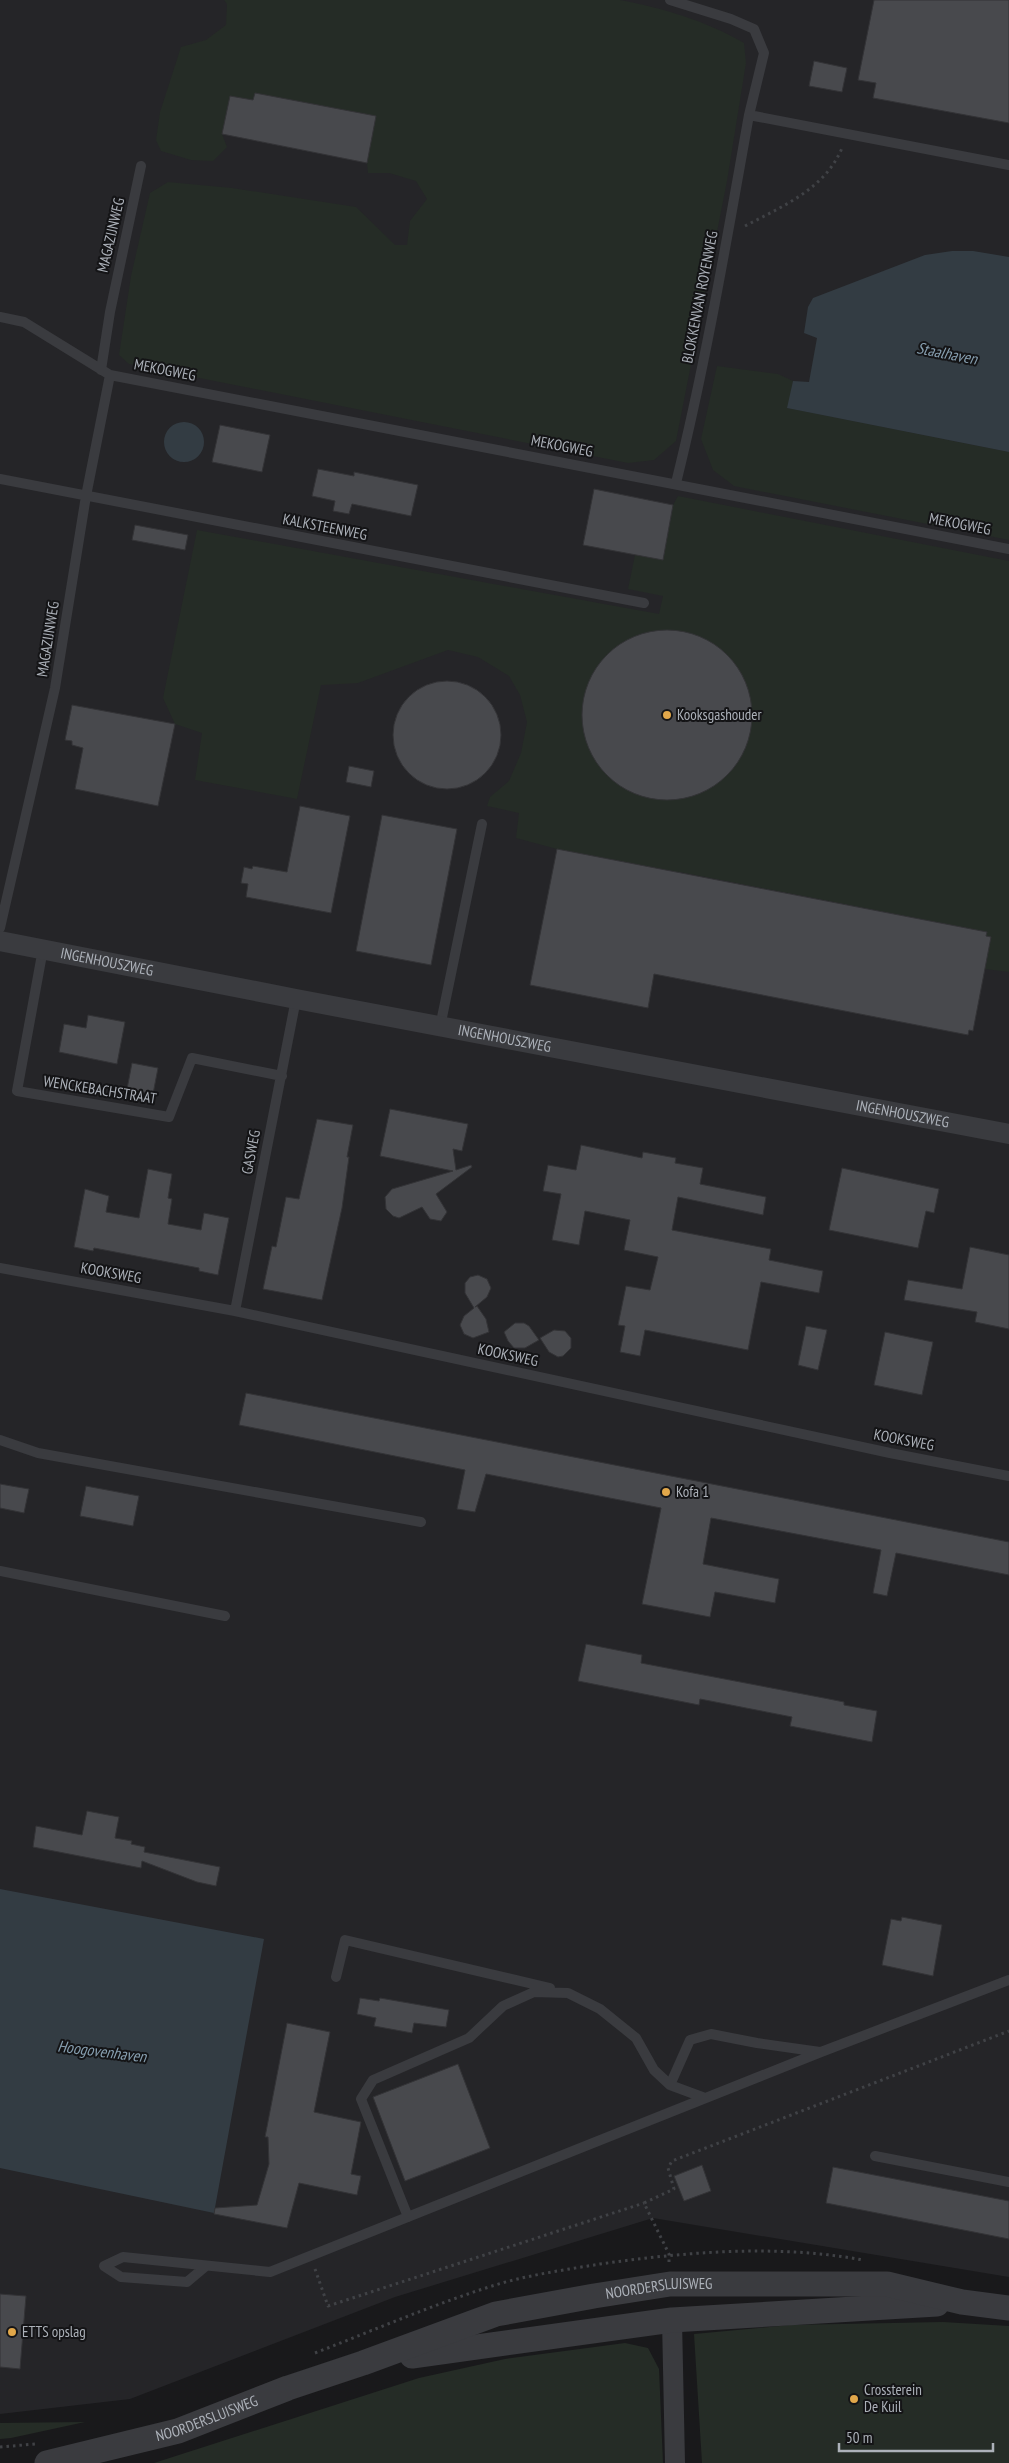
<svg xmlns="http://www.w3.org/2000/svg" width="1009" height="2463" font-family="'PT Sans Narrow',sans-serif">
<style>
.built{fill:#252528}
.green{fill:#252c26}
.water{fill:#333c43}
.building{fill:#48494d;stroke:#333336}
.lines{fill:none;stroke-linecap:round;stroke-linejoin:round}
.path{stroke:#404246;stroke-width:3;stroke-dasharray:2.5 4;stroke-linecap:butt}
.service{stroke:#3a3b3f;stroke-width:10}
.minor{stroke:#3a3b3f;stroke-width:20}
.tertiary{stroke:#3a3b3f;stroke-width:25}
.poi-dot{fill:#e1a74a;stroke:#141416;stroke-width:2}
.labels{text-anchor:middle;stroke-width:4;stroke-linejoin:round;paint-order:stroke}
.street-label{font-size:15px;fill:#acb1b9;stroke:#141416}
.poi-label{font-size:15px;fill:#acb1b9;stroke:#141416;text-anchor:start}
.water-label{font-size:16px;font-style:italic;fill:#879fb0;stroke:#141416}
</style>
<rect width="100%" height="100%" fill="#19191b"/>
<path class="built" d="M0,0H1009V2277L653,2218L395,2297L130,2399L0,2414Z"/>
<path class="green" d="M224,0H620C662,8 707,21 744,43L746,63L727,181L676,441L654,460L628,463L129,364L119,355L131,276L150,193L168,182L232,188L356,207L395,245H407L410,221L427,199L416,181L389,173H368L367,163L376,116L255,93L253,100L230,96L222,134L227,147L213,161L191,160L161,151L156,140L160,112L181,47L206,40L226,25L227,4Z
M717,366L778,374L793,381L788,408L1009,452V540L734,486L713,470L701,439Z
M678,496L1009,561V972L985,969L991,937L986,936L987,932L680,872L678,877L672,871L557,849L516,838L519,813L487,806L490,797L509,781L521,753L527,722L520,695L509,676L478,657L448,650L358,683L321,685L297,799L195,780L202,733L175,724L163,698L197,530L659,614L663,596L628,589L635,555L663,560L673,505Z
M943,2322L1009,2326V2463H702L694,2334L790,2325Z
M625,2343L648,2348L659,2369L663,2463H154L419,2378L505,2359Z
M85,2422L11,2438L0,2439V2423Z"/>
<path class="water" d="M952,251H973L1009,257V452L787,408L793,381L809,382L817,338L804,333L808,307L813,298L925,255Z
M164 442a20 20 0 1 1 40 0a20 20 0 1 1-40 0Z
M0,1889L264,1939L214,2213L0,2168Z"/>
<path class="building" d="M874,0H1009V123L873,98L876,83L858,80Z
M814,61L847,68L842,92L809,86Z
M255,93L376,116L367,163L222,134L230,96L253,100Z
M220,425L270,435L262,472L212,462Z
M318,469L354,476V472L418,485L411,516L352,504L349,514L333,511L335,501L312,496Z
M594,489L673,505L663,560L583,545Z
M135,525L188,535L185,550L132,540Z
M582 715a85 85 0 1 1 170 0a85 85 0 1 1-170 0Z
M393 735a54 54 0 1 1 108 0a54 54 0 1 1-108 0Z
M72,705L175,724L158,806L75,789L83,748L72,745V741L65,740Z
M349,766L374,771L371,787L346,782Z
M300,806L350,816L331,913L246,897L248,884L241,883L244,867L252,869L253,866L287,872Z
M382,815L457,829L431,965L356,951Z
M557,849L987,932L986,936L991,937L973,1031L969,1030L968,1035L654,974L648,1008L530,985Z
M88,1015L125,1022L117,1064L59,1052L64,1024L86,1028Z
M132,1063L158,1068L153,1094L127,1089Z
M390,1109L468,1124L462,1151L453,1149L456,1170L471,1165L472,1167L436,1194L447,1212L441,1221L430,1219L422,1207L399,1218L393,1216L386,1209L385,1197L392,1189L453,1171L380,1156Z
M317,1119L353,1125L347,1157H349L342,1208L322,1300L263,1289L272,1246L276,1247L286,1197L299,1199Z
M581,1145L642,1158L643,1152L676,1158L675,1163L703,1168L700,1184L766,1197L763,1215L678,1197L672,1230L771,1249L769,1260L823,1271L819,1293L761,1282L748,1350L645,1330L640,1356L620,1352L625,1326L618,1325L626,1286L650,1290L658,1257L624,1250L630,1220L585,1211L579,1245L552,1240L561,1194L543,1191L548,1165L576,1170Z
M842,1168L939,1189L934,1213L926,1211L918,1248L829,1230Z
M148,1169L172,1174L168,1198L172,1199L168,1224L201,1230L204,1213L229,1218L218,1275L199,1271V1268L94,1248L93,1251L74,1247L85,1189L109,1196L106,1212L139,1218Z
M970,1247L1009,1255V1329L975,1322L977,1312L904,1300L908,1280L962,1289Z
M478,1275L487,1279L491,1288L487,1297L475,1307L477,1306L486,1319L489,1332L473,1338L464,1334L460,1325L464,1316L474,1308L465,1293V1283L470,1277Z
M515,1323H524L529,1326L539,1340L525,1348H514L508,1341L504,1332Z
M806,1326L827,1330L818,1370L798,1365Z
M554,1330L565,1331L571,1338V1348L563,1356L558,1357L549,1352L540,1338Z
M885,1332L933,1342L922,1395L874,1385Z
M246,1393L1009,1542V1575L896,1553L887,1596L873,1593L881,1550L711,1518L703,1564L779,1579L775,1603L715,1592L710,1617L642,1604L661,1508L486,1474L475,1512L457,1509L465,1470L239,1425Z
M0,1484L29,1489L24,1513L0,1508Z
M86,1486L139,1496L133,1526L80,1516Z
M586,1644L642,1655L641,1663L824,1698L844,1702V1705L877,1711L872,1742L790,1726L792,1717L700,1699L699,1705L578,1681Z
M87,1811L119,1817L115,1838L132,1841L131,1844L145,1847L144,1852L220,1867L216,1886L197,1882L142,1861L141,1868L33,1847L36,1826L82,1835Z
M902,1917L942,1925L933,1976L882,1965L891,1919L901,1921Z
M360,1998L379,2001L380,1998L449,2010L446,2027L414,2023L412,2033L374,2026L376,2018L357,2014Z
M287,2023L330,2032L314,2112L361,2122L351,2174L361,2176L357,2195L299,2183L287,2228L214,2214L215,2208L257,2205L269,2164L268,2137H265Z
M458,2064L490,2148L405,2181L373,2097Z
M702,2165L711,2191L684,2201L674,2176Z
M833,2167L1009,2201V2239L826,2203Z
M0,2294L26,2296L20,2369L0,2367Z"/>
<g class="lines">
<path class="path" d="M745,226C783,206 825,189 842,148
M669,2262V2254L644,2203L674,2189L668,2168L672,2161L1009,2031
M315,2269L328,2306L644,2203
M315,2353C374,2330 432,2305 492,2286C527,2275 564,2270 600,2264C686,2252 776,2244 863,2260
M0,2447L35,2444"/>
<path class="service" d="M670,0L731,19L754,29L764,53L749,115L1009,165
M0,317L24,322L110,375L1009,549
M101,370L110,312L141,166
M0,479L644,603
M676,483C706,362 727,238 749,115
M0,928L55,688L86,496L110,375
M43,949L17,1091L169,1117L192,1058L282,1076
M440,1027L482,824
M0,1268L235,1311L890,1453L1009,1476
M235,1311L296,999
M0,1440L38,1453L421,1522
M0,1571L225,1616
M336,1977L345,1940L550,1988
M705,2098L670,2085L690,2040L711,2034L757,2043L820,2052
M875,2156L1009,2182
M408,2217L361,2099L373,2080L469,2038L503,2006L534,1992L568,1993L600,2009L636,2038L654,2070L670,2085
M206,2266L187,2282L121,2277L104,2266L123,2257L270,2272L821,2052L1009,1980"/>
<g class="minor">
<path id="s1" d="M0,941L296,999L1009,1134"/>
<path d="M672,2320L675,2463"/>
</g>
<g class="tertiary">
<path d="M412,2356L672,2320L937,2304"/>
<path id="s2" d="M47,2463L178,2431L288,2388L363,2363L496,2314L594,2296L670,2284H887L962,2302L1009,2308"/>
</g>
</g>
<g class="poi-dot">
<circle cx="667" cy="715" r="5"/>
<circle cx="666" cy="1492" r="5"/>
<circle cx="12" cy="2332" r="5"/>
<circle cx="854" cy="2399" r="5"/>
</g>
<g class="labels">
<g class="street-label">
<text transform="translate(111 235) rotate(-77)" y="5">MAGAZIJNWEG</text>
<text transform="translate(700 297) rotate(-79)" y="5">BLOKKENVAN ROYENWEG</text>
<text transform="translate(165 370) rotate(11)" y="5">MEKOGWEG</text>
<text transform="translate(562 446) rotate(11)" y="5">MEKOGWEG</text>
<text transform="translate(960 524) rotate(11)" y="5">MEKOGWEG</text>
<text transform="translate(325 527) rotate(11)" y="5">KALKSTEENWEG</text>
<text transform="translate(48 639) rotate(-81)" y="5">MAGAZIJNWEG</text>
<text dy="5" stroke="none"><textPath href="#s1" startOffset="109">INGENHOUSZWEG</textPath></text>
<text dy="5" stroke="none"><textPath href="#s1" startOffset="514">INGENHOUSZWEG</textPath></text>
<text transform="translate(100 1090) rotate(9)" y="5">WENCKEBACHSTRAAT</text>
<text dy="5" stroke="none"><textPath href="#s1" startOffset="919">INGENHOUSZWEG</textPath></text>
<text transform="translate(251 1152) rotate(-79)" y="5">GASWEG</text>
<text transform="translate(111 1273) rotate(10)" y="5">KOOKSWEG</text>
<text transform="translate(508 1355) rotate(12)" y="5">KOOKSWEG</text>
<text transform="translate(904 1440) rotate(11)" y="5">KOOKSWEG</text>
<text dy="5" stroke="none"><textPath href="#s2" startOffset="639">NOORDERSLUISWEG</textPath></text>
<text dy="5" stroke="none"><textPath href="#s2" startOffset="166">NOORDERSLUISWEG</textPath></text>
</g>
<g class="poi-label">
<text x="677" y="720">Kooksgashouder</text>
<text x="676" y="1497">Kofa 1</text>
<text x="22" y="2337">ETTS opslag</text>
<text x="864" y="2395">Crossterein<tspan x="864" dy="17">De Kuil</tspan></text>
</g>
<g class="water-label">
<text transform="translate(947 353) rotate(11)" y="6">Staalhaven</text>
<text transform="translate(102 2051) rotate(7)" y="6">Hoogovenhaven</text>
</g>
</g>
<path d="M839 2443v8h154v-8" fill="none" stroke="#acb1b9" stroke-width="2.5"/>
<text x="846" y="2443" font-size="15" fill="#acb1b9" stroke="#141416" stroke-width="4" paint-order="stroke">50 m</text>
</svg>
